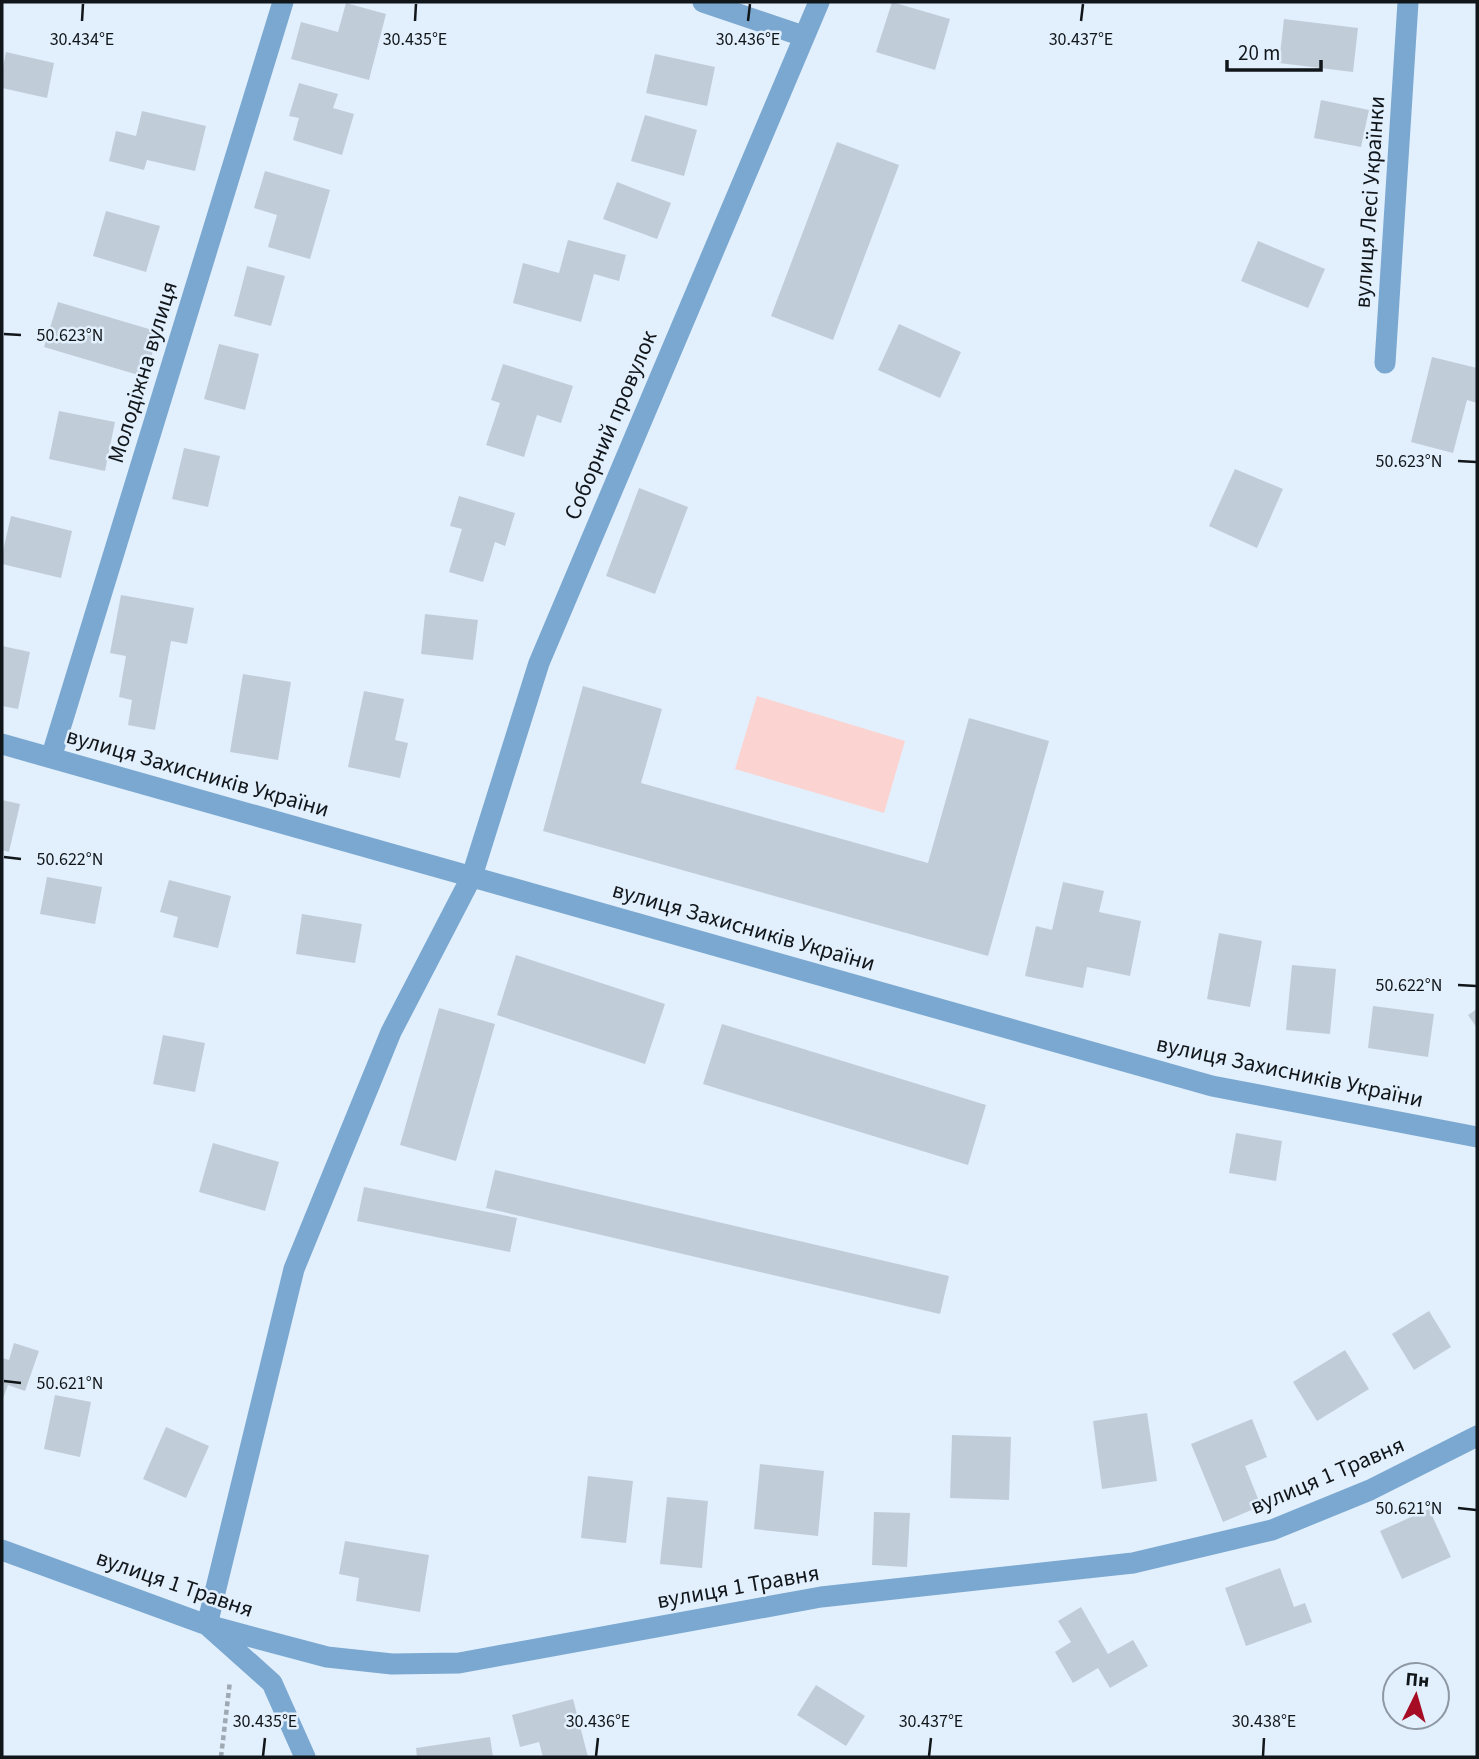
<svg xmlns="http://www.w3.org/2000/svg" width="1479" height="1759" font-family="'Source Sans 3',sans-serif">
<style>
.green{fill:#fbd4d2}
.building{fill:#c0cdd9}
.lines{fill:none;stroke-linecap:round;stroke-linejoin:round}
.path{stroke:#9fa9b3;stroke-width:4.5;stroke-dasharray:5 3.5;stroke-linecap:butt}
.minor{stroke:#7aa8d1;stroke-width:21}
.ticks{fill:none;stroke:#11161a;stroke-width:2.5}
.labels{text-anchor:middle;stroke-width:5;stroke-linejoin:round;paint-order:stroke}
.street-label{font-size:23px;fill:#11161a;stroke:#e2effc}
.ticks-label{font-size:18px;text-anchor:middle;fill:#11161a;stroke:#e2effc;stroke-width:5;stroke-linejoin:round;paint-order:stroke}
</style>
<rect width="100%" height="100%" fill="#e2effc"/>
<path class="green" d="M757,696L905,741L884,813L735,769Z"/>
<path class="building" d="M892,2L950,19L935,70L876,52Z
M346,3L386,14L369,80L291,59L301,22L338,32Z
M1284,19L1358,28L1353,72L1279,63Z
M6,52L54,63L47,98L2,88V72Z
M655,54L715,67L707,106L646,93Z
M299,83L338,94L333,108L354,114L342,155L293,140L299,118L289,116Z
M1321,100L1369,110L1361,147L1314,138Z
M142,111L206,126L195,171L147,160L144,170L109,161L116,131L136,136Z
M645,115L697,130L684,176L631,161Z
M837,142L899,165L833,340L771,316Z
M265,171L330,190L310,259L268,247L277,215L254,208Z
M617,182L671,203L657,239L603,219Z
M106,211L160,226L146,272L93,256Z
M568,240L626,255L619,281L594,274L581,322L513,303L523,263L559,273Z
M1258,241L1325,269L1308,308L1241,281Z
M247,266L285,276L271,326L234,316Z
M58,302L159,332L145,377L44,347Z
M899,324L961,352L940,398L878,370Z
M219,344L259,354L245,410L204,399Z
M1432,357L1477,368V403L1467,400L1453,453L1411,442Z
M503,364L573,386L561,423L537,415L524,457L486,445L500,403L491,400Z
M59,411L115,422L105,471L49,459Z
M184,448L220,456L208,507L172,499Z
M1235,469L1283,489L1257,548L1209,526Z
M639,488L688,507L655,594L606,576Z
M459,496L515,513L505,546L495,542L483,582L449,572L462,529L450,526Z
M11,516L72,531L61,578L2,564V555Z
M121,595L194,608L187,644L171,641L155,730L128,725L132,700L119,697L126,656L110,653Z
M425,614L478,620L473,660L421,654Z
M2,646L30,652L18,709L2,706Z
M243,674L291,682L278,760L230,752Z
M583,686L662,709L641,783L928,863L969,718L1049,741L988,956L543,831Z
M364,691L404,699L395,740L408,743L400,778L348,767Z
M2,800L20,804L9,852L2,850Z
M47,877L102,887L95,924L40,914Z
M169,880L231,896L218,948L173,937L178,917L160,912Z
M1063,882L1104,891L1099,912L1141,921L1130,976L1087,967L1083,988L1025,976L1036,926L1052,930Z
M302,914L362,924L355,963L296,954Z
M1219,933L1262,941L1250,1007L1207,999Z
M516,955L665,1004L645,1064L497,1015Z
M1292,965L1336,969L1330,1034L1286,1030Z
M1373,1006L1434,1014L1428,1057L1368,1048Z
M439,1008L495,1024L456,1161L400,1145Z
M1477,1009V1028L1468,1015Z
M722,1024L986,1105L968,1165L703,1084Z
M163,1035L205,1043L195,1092L153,1084Z
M1236,1133L1282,1141L1276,1181L1229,1173Z
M213,1143L279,1162L265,1211L199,1192Z
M495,1170L949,1276L940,1314L486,1208Z
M364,1187L517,1218L510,1252L357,1221Z
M1429,1311L1451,1347L1414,1370L1392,1334Z
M14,1343L39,1351L25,1391L8,1385L2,1401V1358L9,1360Z
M1345,1350L1369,1389L1317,1421L1293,1382Z
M55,1395L91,1402L80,1457L44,1449Z
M1147,1413L1157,1481L1102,1489L1093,1421Z
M1252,1419L1267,1457L1245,1466L1261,1506L1223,1522L1191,1444Z
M166,1427L209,1446L186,1498L143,1479Z
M952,1435L1011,1437L1009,1500L950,1498Z
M760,1464L824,1471L818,1536L754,1529Z
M588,1476L633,1481L626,1543L581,1538Z
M667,1497L708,1501L702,1568L660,1564Z
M1429,1509L1451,1557L1402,1579L1380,1531Z
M874,1512L910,1513L907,1567L872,1565Z
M345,1541L429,1555L420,1612L356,1601L359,1578L339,1574Z
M1280,1568L1294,1607L1305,1603L1312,1622L1246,1646L1225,1588Z
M1081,1607L1108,1654L1133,1640L1148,1666L1110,1688L1098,1668L1073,1683L1055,1652L1071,1642L1058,1621Z
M816,1685L865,1716L846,1746L797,1715Z
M573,1699L588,1757H543L539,1742L520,1747L512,1715Z
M490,1737L493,1757H417L416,1748Z"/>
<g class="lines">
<path class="path" d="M221,1757L230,1681"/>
<path class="minor" d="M703,2L803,36
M1385,363L1408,2
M2,744L1212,1086L1477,1137
M51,758L283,2
M2,1550L207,1625L327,1657L392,1664L459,1663L821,1597L1133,1563L1272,1530L1370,1490L1477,1436
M305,1757L272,1683L207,1625L294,1269L391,1032L472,876L539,663L819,2"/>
</g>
<path class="ticks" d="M82,21L83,4M415,21L416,4M748,21L750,4M1081,21L1083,4M4,334L21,335M1458,461L1476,462M4,857L21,859M1458,985L1476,986M4,1381L21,1383M1458,1508L1476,1510M263,1756L265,1738M596,1756L598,1738M929,1756L931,1738M1263,1756L1264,1738"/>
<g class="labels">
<g class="street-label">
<text transform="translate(1369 202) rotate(-86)" y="8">вулиця Лесі Українки</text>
<text transform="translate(142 372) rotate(-73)" y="8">Молодіжна вулиця</text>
<text transform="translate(610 425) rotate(-67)" y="8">Соборний провулок</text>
<text transform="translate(198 772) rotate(16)" y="8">вулиця Захисників України</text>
<text transform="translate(744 926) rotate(16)" y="8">вулиця Захисників України</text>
<text transform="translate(1290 1071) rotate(12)" y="8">вулиця Захисників України</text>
<text transform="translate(1327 1475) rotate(-23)" y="8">вулиця 1 Травня</text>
<text transform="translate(175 1583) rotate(19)" y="8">вулиця 1 Травня</text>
<text transform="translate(738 1586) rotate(-10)" y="8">вулиця 1 Травня</text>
</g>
</g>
<g class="ticks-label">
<text x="82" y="45">30.434°E</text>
<text x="415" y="45">30.435°E</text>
<text x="748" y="45">30.436°E</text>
<text x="1081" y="45">30.437°E</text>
<text x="70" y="341">50.623°N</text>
<text x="1409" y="467">50.623°N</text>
<text x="70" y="865">50.622°N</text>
<text x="1409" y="991">50.622°N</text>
<text x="70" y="1389">50.621°N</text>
<text x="1409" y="1514">50.621°N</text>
<text x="265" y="1727">30.435°E</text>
<text x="598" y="1727">30.436°E</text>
<text x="931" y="1727">30.437°E</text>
<text x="1264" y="1727">30.438°E</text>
</g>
<rect width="1479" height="1759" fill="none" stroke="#11161a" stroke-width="7"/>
<g transform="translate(1416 1696) rotate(5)"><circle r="33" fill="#e2effc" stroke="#8e98a2" stroke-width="2"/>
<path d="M0-5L12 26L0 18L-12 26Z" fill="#a60c23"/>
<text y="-10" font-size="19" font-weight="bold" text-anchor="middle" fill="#11161a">Пн</text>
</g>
<path d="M1227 60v10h94v-10" fill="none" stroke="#11161a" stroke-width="3.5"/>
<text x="1238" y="60" font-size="21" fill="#11161a" stroke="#e2effc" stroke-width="5" paint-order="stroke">20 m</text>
</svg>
